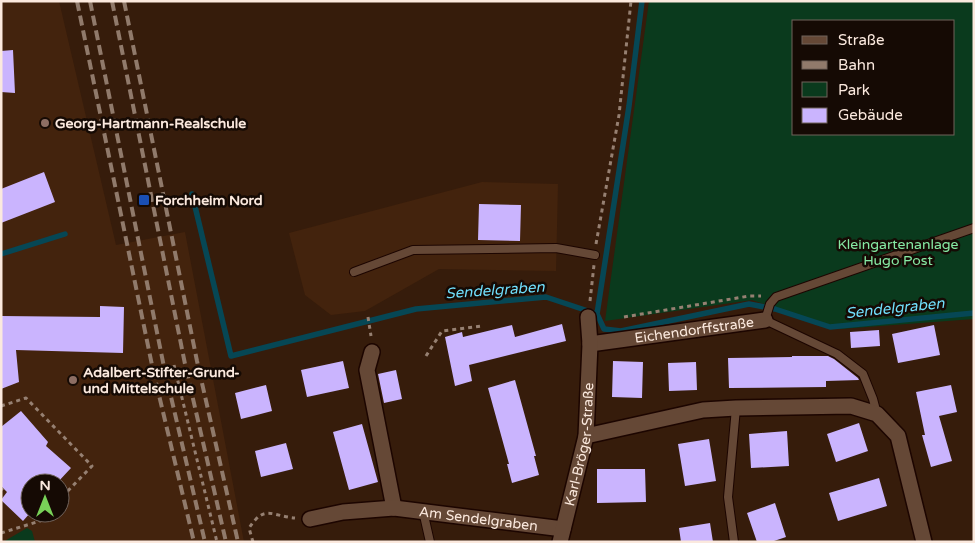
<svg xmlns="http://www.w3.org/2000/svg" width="975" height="543" font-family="'Varela Round',sans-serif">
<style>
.built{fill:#43230d;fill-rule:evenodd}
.green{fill:#0a3a1d;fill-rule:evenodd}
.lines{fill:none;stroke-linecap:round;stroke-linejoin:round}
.stream{stroke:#064755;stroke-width:5.5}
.building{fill:#cab4fe}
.lane-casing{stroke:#1c0500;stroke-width:10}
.street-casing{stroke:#1c0500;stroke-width:18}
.path{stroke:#968072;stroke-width:3;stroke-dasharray:4 4;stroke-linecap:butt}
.lane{stroke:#654836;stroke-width:8}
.street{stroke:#654836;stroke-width:15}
.rail{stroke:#907a6b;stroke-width:4;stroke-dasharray:10 5;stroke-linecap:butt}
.education-dot{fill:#8d6e63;stroke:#150a04;stroke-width:2}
.transit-dot{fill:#1a4fb4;stroke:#150a04;stroke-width:2}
.labels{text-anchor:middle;stroke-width:5;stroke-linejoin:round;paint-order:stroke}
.poi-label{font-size:14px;font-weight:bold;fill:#fbe9de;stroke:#150a04;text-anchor:start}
.park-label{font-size:14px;fill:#86e9a3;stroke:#150a04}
.street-label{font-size:14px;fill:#fbe9de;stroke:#150a04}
.water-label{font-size:15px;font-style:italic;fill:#70defb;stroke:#150a04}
</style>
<rect width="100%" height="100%" fill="#361c0b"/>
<path class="built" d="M1,1H59L116,245L185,232L244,542H1ZM30,483H60V513H30Z
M482,182L558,184L556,271L439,269L365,311L331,315L305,295L289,233Z"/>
<path class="green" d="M649,1H974V319L840,329L752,300L605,321ZM794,21H954V134H794Z
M27,528L32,531L35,542H3Z"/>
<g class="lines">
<path class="stream" d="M192,194L231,356L416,309L546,297L597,314L604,329L621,331L749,304L775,309L830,327L974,313
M1,254L65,234
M597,314L629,106L642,1"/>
</g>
<path class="building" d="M13,50L15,93L1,92V51Z
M44,172L55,202L1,223V189Z
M479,204L521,205L520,241L478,240Z
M100,306L124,307L123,353L16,350L19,382L1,389V316L100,317Z
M562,324L566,341L469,365L472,381L455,386L445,337L462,332L463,337L512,325L515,337Z
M934,325L940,355L898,363L892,334Z
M879,330L880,346L851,348L850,332Z
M792,356H828L834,359L858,378L859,380L826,381V387L729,388L728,358L792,357Z
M343,361L349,388L307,397L301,370Z
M613,361L643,362L642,398L612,397Z
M696,362L697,390L669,391L668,363Z
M396,370L402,399L384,403L378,374Z
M515,380L536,456H534L539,475L512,483L507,464H509L488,388Z
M266,385L272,411L241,419L235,393Z
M951,385L957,412L939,416L952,461L931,467L922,435H925L916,392Z
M21,411L48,442L46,446L71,468L57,483H30V513L23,521L1,500L7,492L1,486V427Z
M859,423L868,451L836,462L827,434Z
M362,424L378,482L349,490L333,432Z
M787,431L789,466L751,468L749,434Z
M709,439L716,481L685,486L678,444Z
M286,443L293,469L261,477L255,451Z
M597,469H645L646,502L597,503Z
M879,478L887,506L838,521L829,493Z
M775,503L786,537L771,542H757L747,513Z
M710,523L713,542H681L679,528Z"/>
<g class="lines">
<g class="lane-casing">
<path id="lane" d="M354,272L413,250L556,248L595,255
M877,414L873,399L863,374L837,354L765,320L770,304L776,297L974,228
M423,511L430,542
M734,542L728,497L736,408"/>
</g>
<g class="street-casing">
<g id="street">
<path id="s1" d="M590,344L765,320"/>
<path d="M372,352L367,370L394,508"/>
<path d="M586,436L703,410L736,408L851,406L877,414L898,436L924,542"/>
<path id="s2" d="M310,519L343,512L394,508L563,529"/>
<path id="s3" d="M560,542L586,436L590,344L588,317"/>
</g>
</g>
<path class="path" d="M596,244L619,115L631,1
M590,301L594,265
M368,317L371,336
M624,317L749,296H761
M426,356L442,331L482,326
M174,365L217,542
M1,406L26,398L92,466L60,499
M1,490L3,488
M33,513L40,521
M1,533L40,521L47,513
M253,542L249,528C265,504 271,516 295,518"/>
<use href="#lane" class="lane"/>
<use href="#street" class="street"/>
<path class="rail" d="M77,1L153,370L194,542
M90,1L164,367L205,542
M112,1L185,364L226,542
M124,1L197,361L238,542"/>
</g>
<g class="education-dot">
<circle cx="45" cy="123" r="5"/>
<circle cx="73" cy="380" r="5"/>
</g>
<rect class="transit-dot" x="138" y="194" width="12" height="12" rx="2.5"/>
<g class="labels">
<g class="poi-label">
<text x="55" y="128">Georg-Hartmann-Realschule</text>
<text x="155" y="205">Forchheim Nord</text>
<text x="83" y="377">Adalbert-Stifter-Grund-<tspan x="83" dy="16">und Mittelschule</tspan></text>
</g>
<g class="park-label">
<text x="898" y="249">Kleingartenanlage<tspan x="898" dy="16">Hugo Post</tspan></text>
</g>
<g class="street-label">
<text dy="5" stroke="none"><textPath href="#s1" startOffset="105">Eichendorffstraße</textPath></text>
<text dy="5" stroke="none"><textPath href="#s3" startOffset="100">Karl-Bröger-Straße</textPath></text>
<text dy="5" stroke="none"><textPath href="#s2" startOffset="170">Am Sendelgraben</textPath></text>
</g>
<g class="water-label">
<text transform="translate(495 290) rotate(-4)" y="5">Sendelgraben</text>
<text transform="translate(895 308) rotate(-6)" y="5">Sendelgraben</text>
</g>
</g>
<rect width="975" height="543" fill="none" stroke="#fbe9de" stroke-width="5"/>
<rect x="792" y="20" width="162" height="115" fill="#150a04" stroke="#71635b"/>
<rect x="802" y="36" width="25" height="8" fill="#654836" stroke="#71635b"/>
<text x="838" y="45" font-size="15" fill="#fbe9de">Straße</text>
<rect x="802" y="61" width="25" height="8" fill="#907a6b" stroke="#71635b"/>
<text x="838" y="70" font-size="15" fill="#fbe9de">Bahn</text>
<rect x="802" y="82" width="25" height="15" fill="#0a3a1d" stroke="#71635b"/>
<text x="838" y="95" font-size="15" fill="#fbe9de">Park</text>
<rect x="802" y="108" width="25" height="15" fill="#cab4fe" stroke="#71635b"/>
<text x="838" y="120" font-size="15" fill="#fbe9de">Gebäude</text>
<g transform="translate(45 498)"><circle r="24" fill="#150a04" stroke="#71635b"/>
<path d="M0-4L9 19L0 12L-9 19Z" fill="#78d158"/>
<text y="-8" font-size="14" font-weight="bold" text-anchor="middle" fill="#fbe9de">N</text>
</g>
</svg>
